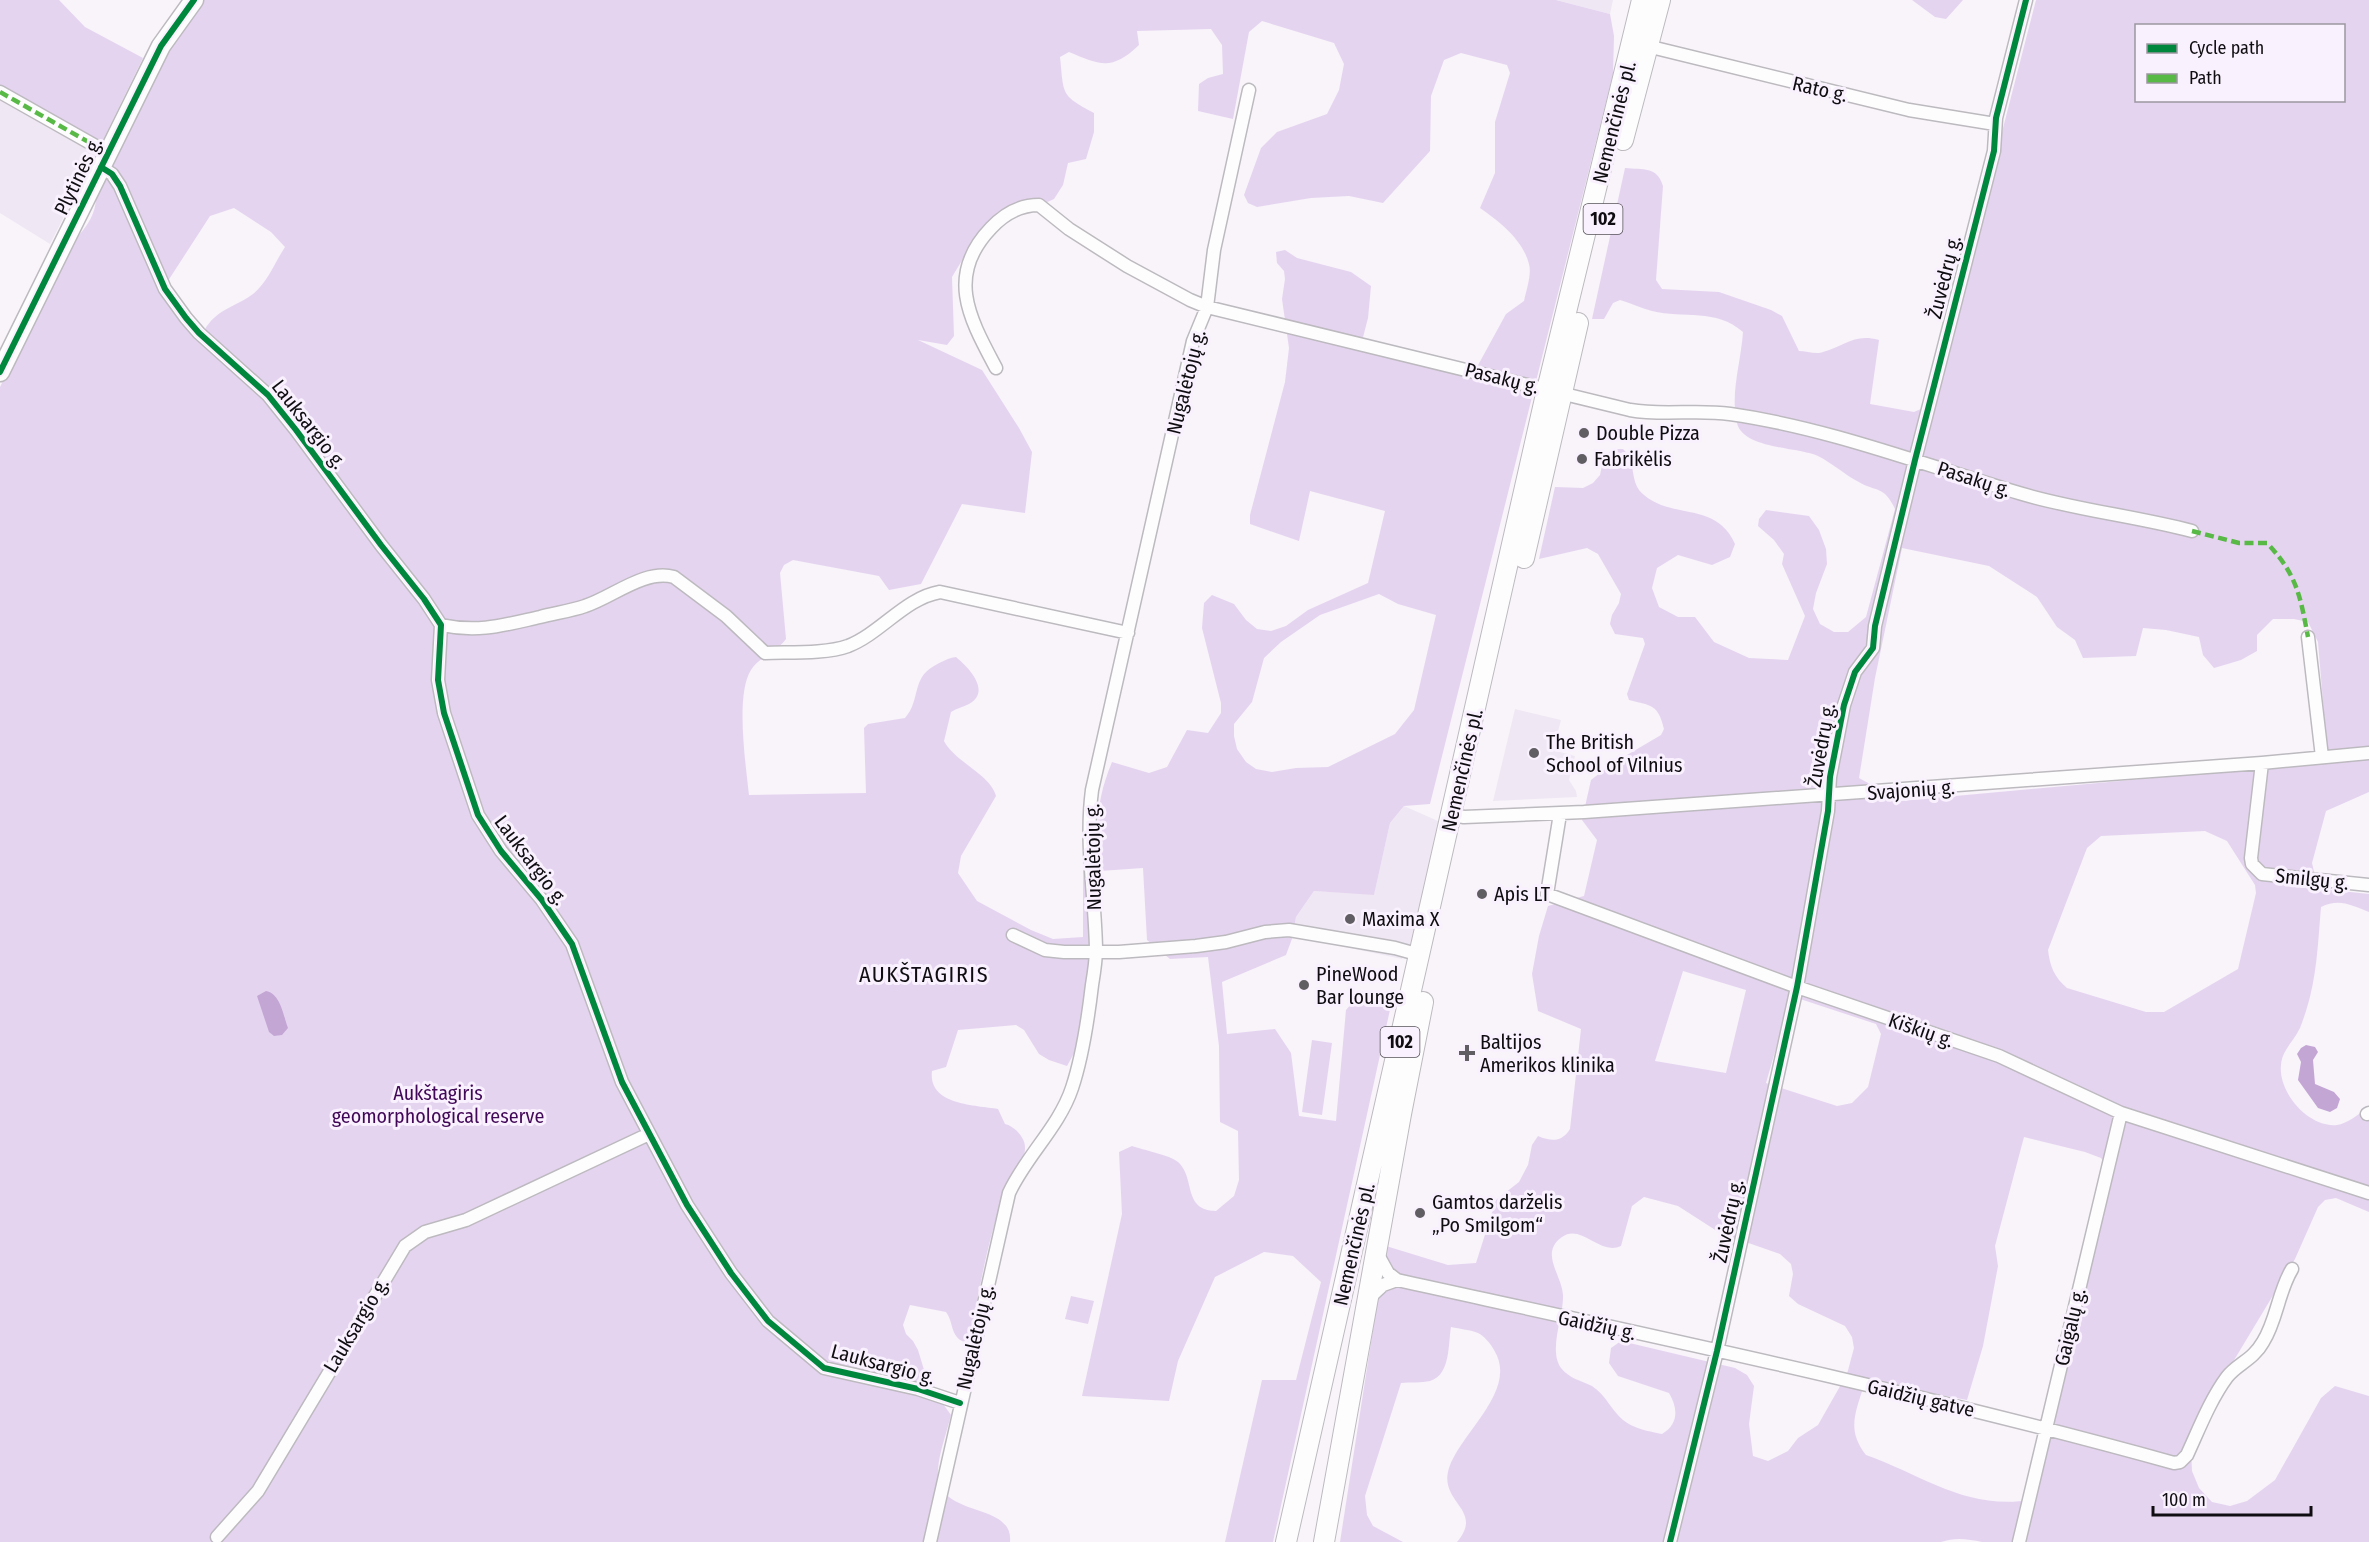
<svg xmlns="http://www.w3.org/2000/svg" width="2369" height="1542" font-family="'Fira Sans Condensed',sans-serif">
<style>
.built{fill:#efe8f4}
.green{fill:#e5d4f0;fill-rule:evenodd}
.water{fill:#c4a6d5}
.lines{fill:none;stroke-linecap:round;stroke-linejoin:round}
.street-casing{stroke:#bdbabf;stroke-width:15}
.secondary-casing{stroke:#bdbabf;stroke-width:21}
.primary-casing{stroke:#bdbabf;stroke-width:22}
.street{stroke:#fefdfe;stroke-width:12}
.secondary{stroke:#fefdfe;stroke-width:18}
.primary{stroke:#fefdfe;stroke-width:20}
.quiet{stroke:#58b947;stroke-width:4.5;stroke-dasharray:9 4.5;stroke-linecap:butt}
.cycleway-casing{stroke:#f9f1fd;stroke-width:10}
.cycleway{stroke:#00873e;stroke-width:6}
.poi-dot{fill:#615e63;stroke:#f9f1fd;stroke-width:2}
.labels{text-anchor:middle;stroke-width:6;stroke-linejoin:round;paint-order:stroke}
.shield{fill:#f9f1fd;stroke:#555158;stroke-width:1.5}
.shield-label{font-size:18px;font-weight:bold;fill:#0f0d11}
.street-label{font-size:20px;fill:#0f0d11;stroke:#f9f1fd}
.poi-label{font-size:20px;fill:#0f0d11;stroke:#f9f1fd;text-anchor:start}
.park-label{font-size:20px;fill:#420858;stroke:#f9f1fd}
.quarter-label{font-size:22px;letter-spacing:1.5px;fill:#0f0d11;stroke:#f9f1fd}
</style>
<rect width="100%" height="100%" fill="#f8f4fa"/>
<path class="built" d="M1556,0H1613L1610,14Z
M0,87L100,146L50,244L0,213Z
M1515,709L1561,720L1553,750L1575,756L1569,780L1576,791L1577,797L1493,801Z
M1404,806L1438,821V826L1412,941L1402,959L1293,936L1296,917L1314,891L1374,894L1390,823Z"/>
<path class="green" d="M0,0H59L85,27L143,58L100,146L0,87Z
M203,0H1556L1610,14L1614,36L1613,74L1430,804L1404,806L1390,823L1374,895L1314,891L1296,917L1293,936L1286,955L1222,982L1227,1034L1275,1029L1291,1053L1299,1116L1336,1121L1346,1010L1362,991L1393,996L1273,1542H1225L1262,1380H1296L1321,1282L1293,1256L1264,1252L1215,1277L1178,1361L1169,1401L1082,1396L1122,1214L1119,1152L1132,1146C1143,1150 1170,1155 1178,1162C1196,1178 1182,1210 1216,1211L1234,1196L1239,1180L1238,1131L1220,1122L1219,1046L1208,957L1170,959L1147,940L1143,868L1100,871V946L1093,1019L1067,1066L1049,1060L1039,1054L1024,1030L1016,1025L958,1030L946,1067L932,1071C928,1105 974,1105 998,1109L1005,1124C1014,1126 1025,1137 1025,1147C1026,1161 1011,1176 1006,1189C988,1236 980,1289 969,1338L964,1342C950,1336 954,1323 946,1312L910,1305L903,1325L906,1334L913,1341L918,1350L928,1383L951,1415C947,1432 939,1452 938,1470C935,1520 1014,1500 1010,1542H0V387L72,242C86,229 97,214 96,194L162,60ZM1262,21L1334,43L1344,64L1339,90L1327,114L1277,132L1261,148L1244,195L1248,203L1257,207L1311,198L1349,196L1383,203L1430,151L1431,96L1444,60L1461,53L1507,65L1510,73L1495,122V173L1480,208C1499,221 1523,240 1529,264C1532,274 1526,291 1524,301L1506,314L1471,378L1366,350L1361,345L1368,318L1371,286L1351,272L1297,258L1285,250L1276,252L1277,263L1284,271L1285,279L1282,299L1289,348L1285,382L1250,515V524L1299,541L1310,491L1385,511L1368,583L1308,610L1286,626L1271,631L1257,629L1246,620L1234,604L1212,595L1204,603L1202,628L1221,703V713L1208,733L1187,730L1167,767L1149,773L1112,762C1097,799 1096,820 1101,859L1083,860V937L1053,939L1031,930L977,901L958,873L961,856L996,796C991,775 955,762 944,741L951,712C957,708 963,707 969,704C992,691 968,667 956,657C948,658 941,662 934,666C911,679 921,700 905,718L868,724L864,728L866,793L749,795C746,766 735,695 751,670C759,657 777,652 786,639L780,573L784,565L793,560L879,576L889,590L921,584L962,504L1025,513L1032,452L1019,428L982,370L918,340L947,345L954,336L952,277L982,227L998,212L1028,200L1043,204L1054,199L1063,185L1068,163L1086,159L1094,132V113C1060,95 1064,94 1060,57L1069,52C1100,65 1112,71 1139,45L1137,31L1211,29L1222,45L1223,74L1208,78L1199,84L1198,111L1233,119L1249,32ZM234,208L271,232L285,247C275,262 268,282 253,294C234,308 216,309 204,331L166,284L210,216ZM1379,594L1398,604L1436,615L1414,710L1395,734L1328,767L1296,768L1272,772L1256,769L1246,762L1237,749L1234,736V724L1252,702L1264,658L1281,642L1320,615Z
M1912,0H1963L1946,19L1935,17Z
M2036,0H2369V792L2326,811L2312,863L2315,876L2322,889L2369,894V912C2351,905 2339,898 2321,907C2318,942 2317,977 2306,1011C2304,1017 2302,1023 2300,1028C2294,1041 2282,1050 2281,1065C2278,1092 2308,1128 2337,1125C2347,1124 2360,1113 2369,1107V1212L2336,1198L2325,1200L2318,1207L2295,1259L2195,1425L2191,1450L2192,1471L2199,1488L2212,1502L2230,1506L2247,1501L2275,1480L2321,1398L2335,1386L2369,1396V1542H1982C1968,1539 1955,1537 1941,1542H1457C1485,1509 1438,1503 1449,1468C1461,1432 1519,1390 1494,1350C1491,1344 1484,1336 1478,1333C1471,1330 1460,1329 1451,1327C1448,1343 1451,1375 1430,1381C1422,1383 1410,1382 1401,1383L1365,1496L1367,1515L1373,1526L1403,1542H1340L1386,1246L1448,1265L1476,1263L1496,1200L1519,1182L1528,1165L1532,1145L1538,1136C1552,1142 1562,1142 1570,1129L1581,1029L1538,1011L1532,974L1539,936L1548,906L1584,896L1597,840L1582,820L1591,780L1610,765L1661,735L1664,729C1658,704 1652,706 1629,700L1627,694L1645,644L1643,638L1615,634L1610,624L1612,615L1619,603L1621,594L1598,554L1587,548L1539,559L1555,487L1583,488L1593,483L1600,475L1603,461L1612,449H1623C1638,464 1628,482 1644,495C1673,520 1716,501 1735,544L1730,557L1712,565L1678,555L1657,568L1652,588L1659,607L1678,617H1695L1714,642L1749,658L1788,660L1805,616L1782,564L1784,554L1774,540L1758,526L1759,519L1766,510L1809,516L1819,530L1826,549L1827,564L1816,593L1813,609L1820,624L1834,632H1848L1866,617L1895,509C1884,485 1877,493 1857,481C1844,474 1832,463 1818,456C1798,447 1743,449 1737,423C1730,394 1741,362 1743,332C1716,308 1684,319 1652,311C1641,308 1630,303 1620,300L1613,303L1604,319H1592L1625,168C1643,170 1657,166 1663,186L1656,280L1662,289L1719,292L1771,310L1782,316L1799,351C1806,351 1817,355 1823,352C1845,346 1854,333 1879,340L1870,404L1914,412L1932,404ZM2136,26H2344V100H2136ZM1902,548L1989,566L2037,597L2057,627L2075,640L2083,658L2136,656L2143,628L2166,630L2199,637L2203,655L2214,668L2241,660L2257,651V635L2273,619H2294L2308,622L2318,642L2328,762L1901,801L1859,778L1875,678ZM2205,831L2227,841L2255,885L2256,893L2238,969L2164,1012H2146L2067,988C2054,977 2050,966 2048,950L2087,848L2101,836ZM1683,971L1746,990L1726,1073L1655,1061ZM1791,996L1876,1024L1881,1034L1868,1087L1852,1103L1837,1106L1766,1083ZM2024,1137L2085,1152L2101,1158L2113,1175L2031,1500C1965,1510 1925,1476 1866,1455C1845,1428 1857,1411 1865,1381L1967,1400L1983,1346L1998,1266L1995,1246ZM1644,1197L1678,1206L1720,1233L1780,1254L1791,1264L1793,1274L1789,1296L1798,1304L1845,1326L1852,1337L1854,1348L1847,1374L1818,1425L1798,1438L1788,1451L1768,1461L1753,1456L1749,1424L1754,1386L1747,1375L1735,1368L1621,1341L1611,1348L1609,1363L1618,1376L1669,1393C1678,1408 1679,1424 1662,1434C1648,1431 1634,1429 1623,1420C1611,1410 1606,1395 1592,1386C1580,1380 1570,1379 1561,1368C1548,1350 1564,1315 1563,1295C1562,1275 1539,1253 1562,1237C1581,1223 1600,1256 1621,1246L1632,1206Z
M1312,1040L1332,1043L1322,1115L1302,1112Z
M1071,1296L1094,1301L1088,1324L1065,1319Z"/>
<path class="water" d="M266,991C281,994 283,1015 288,1028L282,1035L274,1036L269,1032L257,996Z
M2306,1045L2315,1047L2318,1052L2313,1060L2315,1084L2334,1092L2340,1099L2337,1108L2330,1112L2318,1108L2298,1080L2301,1062L2297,1054L2301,1048Z"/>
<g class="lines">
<g class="street-casing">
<path id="street" d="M1647,46L1909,110L1995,124
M0,92L108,153
M101,167L112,174L120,186L165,289L186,318L199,333L268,395L296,430L381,545L424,599L441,625L438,680L444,713L478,815L501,851L542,900L572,944L622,1082L687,1205L731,1273L768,1321L824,1368L918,1389L960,1403
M996,368C970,319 945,276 991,228C1004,214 1019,205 1039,205L1069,229L1127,266L1190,300L1207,307L1630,410C1664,416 1696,409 1730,414C1829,428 1924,465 2019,493C2075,510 2135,516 2192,531
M441,625C479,633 504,625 540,617C555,613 571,611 585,606C613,597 644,569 674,577L726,616L765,653C789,652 826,654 848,646C881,633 905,598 940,592L1128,633
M2308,637L2322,757
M2262,763L2251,858L2252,864L2262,874L2369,885
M1560,814L1547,894L1797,987L1999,1056L2121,1113L2369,1193
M1452,815L1464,817L1584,812L2262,763L2369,753
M1013,935L1045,950L1064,952H1119L1196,946L1226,942L1265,932L1289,930L1395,948L1420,955
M2367,1114L2369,1113
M1377,1253L1388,1273L1397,1280C1657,1337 1918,1392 2174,1463L2180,1462L2187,1455C2199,1429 2210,1400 2227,1377C2237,1364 2253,1360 2263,1342C2277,1320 2278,1292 2292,1269
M1369,1298L1383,1285L1397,1280
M217,1537L258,1491L405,1246L425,1232L466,1220L649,1134
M930,1542L1009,1193C1026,1156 1059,1127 1072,1088C1083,1055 1088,1019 1092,985C1094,973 1096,961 1096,949C1095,895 1085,844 1092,790L1193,341L1207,307L1214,250L1249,90
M1670,1542L1717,1351L1797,987L1828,811L1830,777L1844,705L1855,672L1873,648L1875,626L1915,460L1994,151L1996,118L2026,0
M2019,1542L2121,1113"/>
</g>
<g class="secondary-casing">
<path id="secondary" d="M0,372L161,46L194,0"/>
</g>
<g class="primary-casing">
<path id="primary" d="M1623,140L1660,0
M1524,558L1578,323
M1286,1542L1547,390L1642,0
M1324,1542L1401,1114L1423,1002"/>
</g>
<use href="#street" class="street"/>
<use href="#secondary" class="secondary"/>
<use href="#primary" class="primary"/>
<path class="quiet" d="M0,92L108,153
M2192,531L2239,543H2267C2297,575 2300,595 2308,637"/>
<g class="cycleway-casing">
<path id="cycleway" d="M101,167L112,174L120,186L165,289L186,318L199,333L268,395L296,430L381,545L424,599L441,625L438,680L444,713L478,815L501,851L542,900L572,944L622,1082L687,1205L731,1273L768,1321L824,1368L918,1389L960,1403
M0,372L161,46L194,0
M1670,1542L1717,1351L1797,987L1828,811L1830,777L1844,705L1855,672L1873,648L1875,626L1915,460L1994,151L1996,118L2026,0"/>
</g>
<use href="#cycleway" class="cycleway"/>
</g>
<g class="poi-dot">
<circle cx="1584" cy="433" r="6"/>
<circle cx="1582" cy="459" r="6"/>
<circle cx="1534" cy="753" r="6"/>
<circle cx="1482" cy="894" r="6"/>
<circle cx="1350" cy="919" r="6"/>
<circle cx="1304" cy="985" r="6"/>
<path d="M1464 1044h6v6h6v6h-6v6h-6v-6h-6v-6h6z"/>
<circle cx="1420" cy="1213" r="6"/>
</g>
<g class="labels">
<g class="shield">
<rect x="1583.5" y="204" width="39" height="30" rx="4.5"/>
<rect x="1380.5" y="1027" width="39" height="30" rx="4.5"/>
</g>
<g class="shield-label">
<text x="1603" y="225">102</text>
<text x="1400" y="1048">102</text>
</g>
<g class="street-label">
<text transform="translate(1820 89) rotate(13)" y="7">Rato g.</text>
<text transform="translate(1614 122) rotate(-76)" y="7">Nemenčinės pl.</text>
<text transform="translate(78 176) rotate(-64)" y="7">Plytinės g.</text>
<text transform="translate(1944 277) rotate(-76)" y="7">Žuvėdrų g.</text>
<text transform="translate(1502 378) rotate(14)" y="7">Pasakų g.</text>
<text transform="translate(1186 382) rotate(-76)" y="7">Nugalėtojų g.</text>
<text transform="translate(309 424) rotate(52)" y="7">Lauksargio g.</text>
<text transform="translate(1974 479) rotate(18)" y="7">Pasakų g.</text>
<text transform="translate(1821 745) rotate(-80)" y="7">Žuvėdrų g.</text>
<text transform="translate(1462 770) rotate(-77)" y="7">Nemenčinės pl.</text>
<text transform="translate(1911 790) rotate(-4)" y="7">Svajonių g.</text>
<text transform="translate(1093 857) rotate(-91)" y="7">Nugalėtojų g.</text>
<text transform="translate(531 860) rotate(53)" y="7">Lauksargio g.</text>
<text transform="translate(2312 879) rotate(6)" y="7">Smilgų g.</text>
<text transform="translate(1921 1030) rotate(19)" y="7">Kiškių g.</text>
<text transform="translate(1728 1221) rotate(-78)" y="7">Žuvėdrų g.</text>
<text transform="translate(1354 1244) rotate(-77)" y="7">Nemenčinės pl.</text>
<text transform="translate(356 1325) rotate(-59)" y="7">Lauksargio g.</text>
<text transform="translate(1597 1325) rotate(12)" y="7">Gaidžių g.</text>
<text transform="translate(2070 1327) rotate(-77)" y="7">Gaigalų g.</text>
<text transform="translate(975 1337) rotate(-77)" y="7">Nugalėtojų g.</text>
<text transform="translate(883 1364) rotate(15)" y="7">Lauksargio g.</text>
<text transform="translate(1921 1398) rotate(13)" y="7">Gaidžių gatve</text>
</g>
<g class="poi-label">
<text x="1596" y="440">Double Pizza</text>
<text x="1594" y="466">Fabrikėlis</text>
<text x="1546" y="749">The British<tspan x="1546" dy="23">School of Vilnius</tspan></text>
<text x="1494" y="901">Apis LT</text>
<text x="1362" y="926">Maxima X</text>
<text x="1316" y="981">PineWood<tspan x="1316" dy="23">Bar lounge</tspan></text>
<text x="1480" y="1049">Baltijos<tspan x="1480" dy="23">Amerikos klinika</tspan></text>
<text x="1432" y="1209">Gamtos darželis<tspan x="1432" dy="23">„Po Smilgom“</tspan></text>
</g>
<g class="park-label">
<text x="438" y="1100">Aukštagiris<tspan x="438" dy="23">geomorphological reserve</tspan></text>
</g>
<g class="quarter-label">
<text x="924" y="982">AUKŠTAGIRIS</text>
</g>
</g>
<rect x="2135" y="24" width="210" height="78" fill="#f9f1fd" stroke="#9b969f" stroke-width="1.5"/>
<rect x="2147" y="44" width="30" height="9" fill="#00873e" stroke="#9b969f" stroke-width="1.5"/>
<text x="2189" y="54" font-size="18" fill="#0f0d11">Cycle path</text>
<rect x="2147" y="74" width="30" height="9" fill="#58b947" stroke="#9b969f" stroke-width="1.5"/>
<text x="2189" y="84" font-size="18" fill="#0f0d11">Path</text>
<path d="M2153 1506v9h158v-9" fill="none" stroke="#0f0d11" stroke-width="3"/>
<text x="2162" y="1506" font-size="18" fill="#0f0d11" stroke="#f9f1fd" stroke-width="4.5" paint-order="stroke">100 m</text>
</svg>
